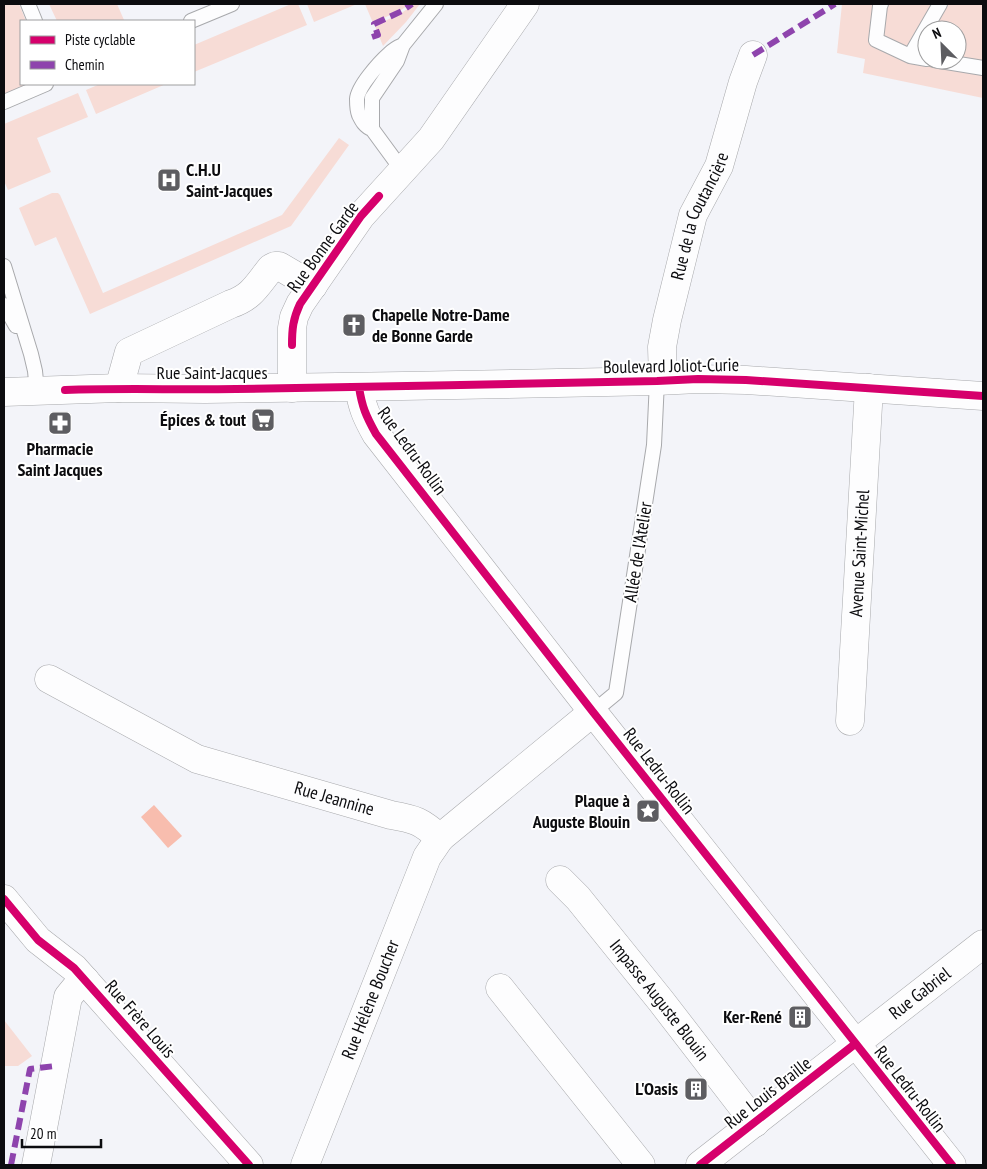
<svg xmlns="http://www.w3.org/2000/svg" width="987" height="1169" font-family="'PT Sans Narrow',sans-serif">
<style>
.green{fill:#f7dcd6;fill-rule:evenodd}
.water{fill:#f8bdae}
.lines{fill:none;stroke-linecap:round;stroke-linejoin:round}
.lane-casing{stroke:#a8a9ac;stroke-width:16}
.street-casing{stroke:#a8a9ac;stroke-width:29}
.secondary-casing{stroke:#a8a9ac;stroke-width:29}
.lane{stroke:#fdfdfe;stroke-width:14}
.street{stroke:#fdfdfe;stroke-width:28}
.secondary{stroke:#fdfdfe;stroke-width:28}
.quiet{stroke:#8e44ad;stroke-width:6;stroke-dasharray:12 6;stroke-linecap:butt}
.cycleway-casing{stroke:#fff;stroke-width:11}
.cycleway{stroke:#d6006c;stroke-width:8}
.labels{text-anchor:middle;stroke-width:4;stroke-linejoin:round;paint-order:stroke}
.poi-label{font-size:18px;font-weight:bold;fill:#0c0c0f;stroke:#fff;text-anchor:end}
.street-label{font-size:18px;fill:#0c0c0f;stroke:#fff}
</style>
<rect width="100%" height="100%" fill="#f3f4f9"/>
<path class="green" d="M4,4H19L26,21H21V84H30L4,96Z
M49,4H117L124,20L57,21Z
M291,4H298L307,25L194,72V45Z
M307,4H357L314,22Z
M365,4H410L401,10L373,23Z
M414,4H420L406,22L383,46L375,26L403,12Z
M842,4H983V98L863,73L865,59L837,53ZM927,30H957V60H927Z
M100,84H166L96,114L86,90Z
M78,93L88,117L37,138L51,172L8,190L4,181V124Z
M339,138L349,145L291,226L90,314L56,237L35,246L19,208L52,193H58L60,195L103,293L282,215Z
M4,1020L32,1056L18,1066H4Z"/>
<path class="water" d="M154,805L182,836L168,848L141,817Z"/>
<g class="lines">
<g class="lane-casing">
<path id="lane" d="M28,4L35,21
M881,4L880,6L876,40L910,56L927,59
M191,21L232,4
M910,56L940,4
M934,60L983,68
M4,102L46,84
M372,129V98L397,61L403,45L436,4
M402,170L372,129C365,127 362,121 359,115C357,110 357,104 357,99C358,86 380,62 389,54C393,50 398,47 403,45
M4,266L31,354L35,371L37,391
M4,305L16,326
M593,712L616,693L654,445L657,381"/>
</g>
<g class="street-casing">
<g id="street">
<path id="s1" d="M663,380L662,347L667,320L693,215L719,166L743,82L753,55"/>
<path d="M119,388L129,352L231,304C252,297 257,285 271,268L275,266H279L313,286"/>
<path d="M292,388V328L294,317L300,304L361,216L431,139L525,4"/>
<path id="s2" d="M49,679L197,759L391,815C415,819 421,821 440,838L593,712"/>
<path id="s3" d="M850,721L869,388"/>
<path id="s4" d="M560,880L578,898L661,1001L755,1123"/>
<path d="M4,899L38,940L74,968L249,1165"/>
<path d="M500,988L641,1165"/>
<path d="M36,1165L68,997L77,986L85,980"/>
<path id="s5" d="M305,1165L427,857L440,838"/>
<path id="s6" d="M700,1165L983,944"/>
</g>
</g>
<g class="secondary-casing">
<path id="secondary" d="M359,387C362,407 366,416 376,434L593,712L952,1165
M4,392L119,388L205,389L403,386L657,381L698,379L746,380L983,396"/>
</g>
<use href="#lane" class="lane"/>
<use href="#street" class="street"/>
<use href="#secondary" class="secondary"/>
<path class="quiet" d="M372,37L378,35L374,24L402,11L412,4
M753,55L835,4
M11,1165L30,1069L55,1066"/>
<g class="cycleway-casing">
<path id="cycleway" d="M292,345C292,329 293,319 300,304L361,216L379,196
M359,387C362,407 366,416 376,434L593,712L952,1165
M65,390C122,388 179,390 236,389C376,387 517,384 657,381L698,379L746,380L983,396
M4,899L38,940L74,968L249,1165
M700,1165L855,1044"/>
</g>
<use href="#cycleway" class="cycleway"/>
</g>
<defs>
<g id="hospital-square" transform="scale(1.25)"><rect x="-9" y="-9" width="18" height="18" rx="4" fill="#5d5d61" stroke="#fff"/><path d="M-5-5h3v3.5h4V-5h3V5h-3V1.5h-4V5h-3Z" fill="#fff"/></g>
<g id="church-square" transform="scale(1.25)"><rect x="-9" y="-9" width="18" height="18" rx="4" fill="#5d5d61" stroke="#fff"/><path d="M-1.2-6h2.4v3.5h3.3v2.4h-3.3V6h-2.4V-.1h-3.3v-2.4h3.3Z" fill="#fff"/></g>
<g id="supermarket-square" transform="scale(1.25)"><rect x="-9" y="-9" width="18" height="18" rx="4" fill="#5d5d61" stroke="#fff"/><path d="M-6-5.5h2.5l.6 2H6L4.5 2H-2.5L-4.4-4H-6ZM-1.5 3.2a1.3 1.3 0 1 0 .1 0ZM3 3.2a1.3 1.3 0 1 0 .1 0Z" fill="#fff"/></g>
<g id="pharmacy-square" transform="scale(1.25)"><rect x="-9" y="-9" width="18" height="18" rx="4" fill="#5d5d61" stroke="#fff"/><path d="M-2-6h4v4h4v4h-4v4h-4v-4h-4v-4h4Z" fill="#fff"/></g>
<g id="sight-square" transform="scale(1.25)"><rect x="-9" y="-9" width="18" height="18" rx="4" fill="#5d5d61" stroke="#fff"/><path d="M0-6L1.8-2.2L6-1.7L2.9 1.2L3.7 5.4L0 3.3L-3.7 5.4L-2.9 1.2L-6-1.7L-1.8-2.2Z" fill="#fff"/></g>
<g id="building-square" transform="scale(1.25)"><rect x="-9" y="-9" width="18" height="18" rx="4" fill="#5d5d61" stroke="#fff"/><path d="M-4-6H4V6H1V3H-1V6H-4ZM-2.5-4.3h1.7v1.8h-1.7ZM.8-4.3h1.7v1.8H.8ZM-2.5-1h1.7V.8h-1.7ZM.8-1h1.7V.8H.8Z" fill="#fff"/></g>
</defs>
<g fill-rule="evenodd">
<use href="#hospital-square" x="169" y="180"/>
<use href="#church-square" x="354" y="325"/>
<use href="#supermarket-square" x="263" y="420"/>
<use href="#pharmacy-square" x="60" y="423"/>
<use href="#sight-square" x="648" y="811"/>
<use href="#building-square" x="800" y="1017"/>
<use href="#building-square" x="696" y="1089"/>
</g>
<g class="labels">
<g class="poi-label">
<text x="186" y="176" text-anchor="start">C.H.U<tspan x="186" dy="21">Saint-Jacques</tspan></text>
<text x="372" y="321" text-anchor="start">Chapelle Notre-Dame<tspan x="372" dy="21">de Bonne Garde</tspan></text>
<text x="246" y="426">Épices &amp; tout</text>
<text x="60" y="455" text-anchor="middle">Pharmacie<tspan x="60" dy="21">Saint Jacques</tspan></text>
<text x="630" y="807">Plaque à<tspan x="630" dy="21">Auguste Blouin</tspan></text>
<text x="782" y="1023">Ker-René</text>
<text x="678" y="1095">L'Oasis</text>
</g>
<g class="street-label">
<text dy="6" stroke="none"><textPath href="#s1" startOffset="170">Rue de la Coutancière</textPath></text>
<text transform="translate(323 247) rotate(-54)" y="6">Rue Bonne Garde</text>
<text transform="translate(671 366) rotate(-1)" y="6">Boulevard Joliot-Curie</text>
<text x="212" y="379">Rue Saint-Jacques</text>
<text transform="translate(412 451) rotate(54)" y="6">Rue Ledru-Rollin</text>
<text transform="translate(638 552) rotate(-81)" y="6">Allée de l'Atelier</text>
<text dy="6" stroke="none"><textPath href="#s3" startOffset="168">Avenue Saint-Michel</textPath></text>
<text transform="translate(659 771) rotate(52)" y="6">Rue Ledru-Rollin</text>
<text dy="6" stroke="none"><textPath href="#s2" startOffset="311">Rue Jeannine</textPath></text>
<text dy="6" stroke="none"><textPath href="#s6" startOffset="279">Rue Gabriel</textPath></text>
<text dy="6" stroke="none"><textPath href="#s4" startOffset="156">Impasse Auguste Blouin</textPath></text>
<text dy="6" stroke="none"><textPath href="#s5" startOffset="178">Rue Hélène Boucher</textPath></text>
<text transform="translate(140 1019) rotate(49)" y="6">Rue Frère Louis</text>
<text transform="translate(910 1089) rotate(52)" y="6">Rue Ledru-Rollin</text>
<text transform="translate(768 1093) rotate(-38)" y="6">Rue Louis Braille</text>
</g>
</g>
<rect width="987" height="1169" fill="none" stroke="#0c0c0f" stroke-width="10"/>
<rect x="20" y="20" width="175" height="65" fill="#ffffff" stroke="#9e9e9f"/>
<rect x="30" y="36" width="25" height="8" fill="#d6006c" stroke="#9e9e9f"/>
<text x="65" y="45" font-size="15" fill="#0c0c0f">Piste cyclable</text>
<rect x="30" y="61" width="25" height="8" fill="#8e44ad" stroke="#9e9e9f"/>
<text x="65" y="70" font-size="15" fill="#0c0c0f">Chemin</text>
<g transform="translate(942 45) rotate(336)"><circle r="24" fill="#ffffff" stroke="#9e9e9f"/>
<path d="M0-4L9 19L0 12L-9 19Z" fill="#5d5d61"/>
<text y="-8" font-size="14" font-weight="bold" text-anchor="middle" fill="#0c0c0f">N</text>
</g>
<path d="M22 1139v8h79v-8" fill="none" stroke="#0c0c0f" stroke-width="2.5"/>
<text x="30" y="1139" font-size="15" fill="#0c0c0f" stroke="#ffffff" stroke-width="4" paint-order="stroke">20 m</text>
</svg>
